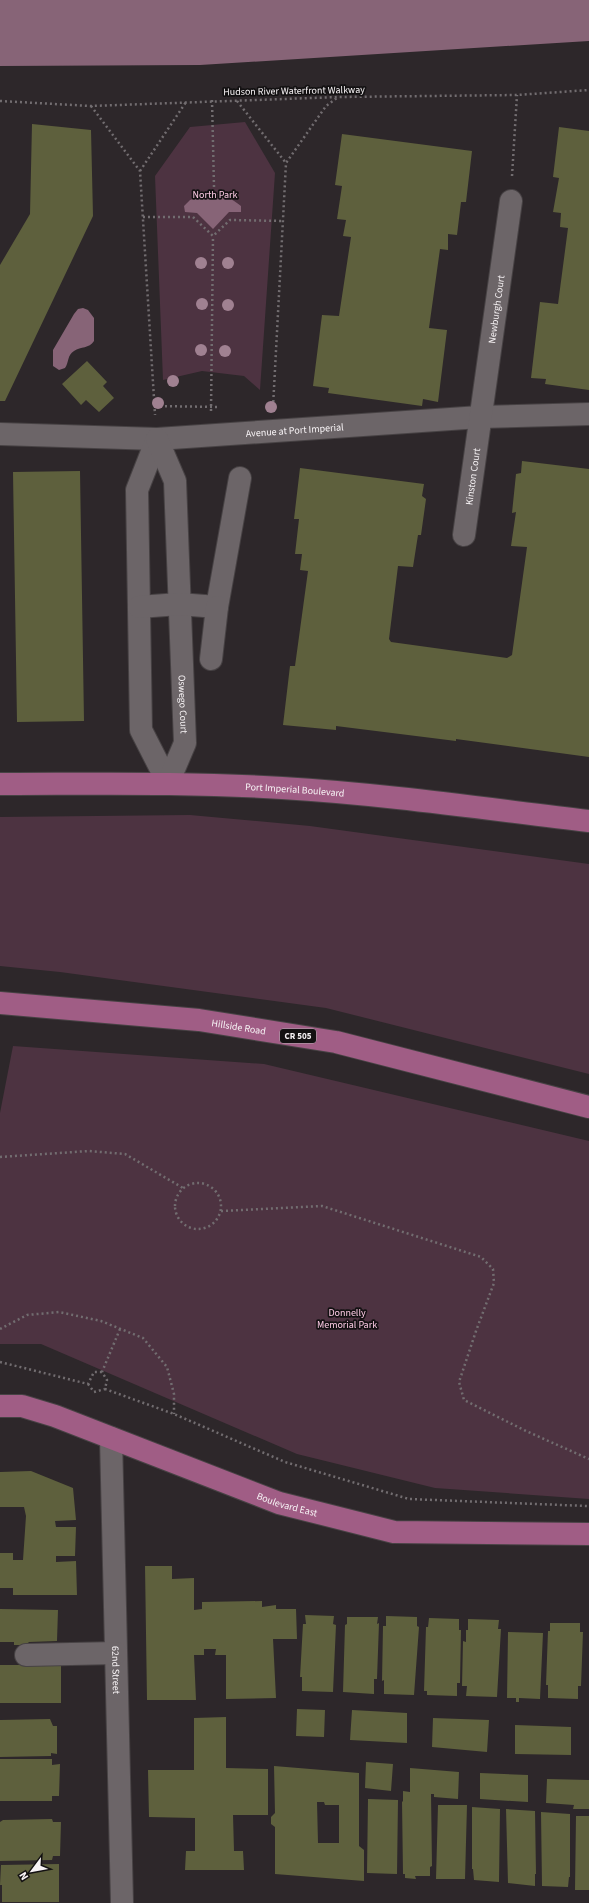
<svg xmlns="http://www.w3.org/2000/svg" width="589" height="1903" font-family="'Source Sans 3',sans-serif">
<style>
.green{fill:#4d3341}
.water{fill:#876477}
.building{fill:#5e603d;fill-rule:evenodd}
.lines{fill:none;stroke-linecap:round;stroke-linejoin:round}
.minor-casing{stroke:#474244;stroke-width:24}
.major-casing{stroke:#474244;stroke-width:24}
.path{stroke:#726d70;stroke-width:2.5;stroke-dasharray:2 3;stroke-linecap:butt}
.minor{stroke:#6c6568;stroke-width:22}
.major{stroke:#a05d85;stroke-width:22}
.tree{fill:#a08191}
.labels{text-anchor:middle;stroke-width:3.5;stroke-linejoin:round;paint-order:stroke}
.shield{fill:#131112;stroke:#b3afb1;stroke-width:1}
.shield-label{font-size:9px;font-weight:bold;fill:#f7f3f5}
.street-label{font-size:10px;fill:#f7f3f5;stroke:#131112}
.park-label{font-size:10px;fill:#fecbe5;stroke:#131112}
</style>
<rect width="100%" height="100%" fill="#2d272a"/>
<path class="green" d="M245,122L275,173L260,390L244,376L202,371L163,380L155,176L190,127Z
M190,815L310,826L589,864V1074L326,1008L60,972L0,966V817Z
M13,1046L264,1064L589,1141V1499L435,1488L297,1454L41,1344H0V1113Z"/>
<path class="water" d="M0,0H589V41L200,65L0,66Z
M210,193C223,194 231,198 241,206V212H229L213,229L197,213L185,212L184,206L190,200Z
M83,308L88,310L94,318V341C89,349 81,346 74,351C67,355 69,363 65,368L59,370L53,366V350L74,314L78,309Z"/>
<path class="building" d="M32,124L91,130L93,216L5,401H0V265L30,214Z
M559,127L589,131V390L545,384L546,379L531,378L540,302L558,304L568,228L560,227L561,213L553,212L559,178L553,177Z
M342,134L472,151L466,202H461L457,235L448,234V250L440,249L429,328L447,330L438,402L423,399L422,406L328,393L329,388L313,386L322,315L339,316L351,237L343,236L346,220L337,219L342,186L335,185Z
M87,361L107,382L103,386L114,398L99,412L86,400L81,405L62,384Z
M522,461L589,469V757L456,739V741L336,726V730L283,725L290,666H295L308,571L300,570L302,554H295L299,519H294L300,468L424,484L422,496L426,499L421,535H418L413,567L398,566L389,639L391,642L507,658L512,655L527,547L511,546L516,512L512,513L516,474L521,473Z
M80,471L84,721L17,722L13,472Z
M31,1471L73,1488L76,1520L55,1521L56,1527H76L75,1556H56V1562L76,1561L77,1595H13V1588H0V1553H13V1560H23L26,1516L24,1507H0V1472Z
M145,1566H172V1579L194,1578V1610L202,1609V1602L262,1601V1607L276,1605V1609H296L297,1639H273L276,1698L226,1699V1655H215L216,1649H204V1655H194L196,1700H147Z
M0,1609L58,1610L57,1641L29,1642L26,1645H14V1642H0Z
M305,1615L334,1616L333,1624L336,1625L333,1692L302,1691V1677H300L303,1624H306Z
M386,1616L417,1617V1626L419,1627L414,1695L384,1694V1680L382,1681L383,1626H386Z
M347,1617H378L377,1624L379,1623L377,1679H374V1694L343,1692L345,1625L347,1624Z
M429,1618L459,1619V1630H461L460,1683H457V1696L427,1695V1691H424L426,1627H428Z
M468,1619L499,1620L498,1629H501L497,1697L466,1696L467,1686H462L463,1641L466,1642V1630H468Z
M550,1623H580V1632H583L581,1686H578V1699L548,1698V1685H546L548,1631H550Z
M508,1632L543,1633L540,1699L519,1698V1702H516V1698H507Z
M0,1665H61V1703H0Z
M297,1709L325,1710L324,1737L296,1736Z
M352,1710L407,1713V1743L350,1740Z
M226,1717V1768L268,1769V1815H233L234,1851H243L244,1870H185L186,1851H195V1818L149,1817L148,1770H194V1718Z
M433,1718L489,1720L487,1752L432,1747Z
M50,1719L53,1726H57V1754L51,1753V1756L0,1757V1720Z
M515,1725L571,1727V1755L515,1754Z
M0,1759H52V1765L60,1764L59,1796H52V1801H0Z
M366,1762L393,1764L391,1791L365,1788Z
M274,1766L359,1773V1846L364,1850V1881L275,1874V1827L271,1824V1817L275,1813ZM317,1802H324L325,1805H339V1843H318Z
M410,1768L459,1772L458,1799L434,1797V1794H431L432,1866L430,1867V1876H415L416,1879L405,1878V1874H403L402,1801L403,1802V1791L410,1792Z
M480,1773L528,1775V1802L480,1799Z
M547,1779L589,1780V1809H573L574,1805L546,1803Z
M368,1799L398,1800L397,1874L367,1873Z
M438,1805H467L465,1879H436Z
M472,1807L500,1809L499,1882L474,1880L473,1869H472Z
M506,1809L535,1811L536,1874H535V1886L508,1883Z
M541,1812L570,1814V1877H569L568,1887L542,1886Z
M576,1816H589V1890H575Z
M52,1819L53,1822H61L60,1856H53L52,1860L0,1861V1822L3,1820Z
M59,1864V1902H2V1885H0L1,1865Z"/>
<g class="lines">
<g class="minor-casing">
<g id="minor">
<path id="s1" d="M0,434L157,439L480,417L589,414"/>
<path d="M157,439L137,490L141,730L168,783"/>
<path id="s2" d="M157,439L175,481L185,743L168,783"/>
<path id="s3" d="M464,535L511,201"/>
<path d="M139,607L179,604L217,607L240,478"/>
<path d="M211,659L217,607"/>
<path id="s4" d="M111,1438L122,1903"/>
<path d="M26,1655L116,1653"/>
</g>
</g>
<g class="major-casing">
<g id="major">
<path id="s5" d="M0,784C94,784 188,782 282,788C384,794 487,809 589,821"/>
<path id="s6" d="M0,1003L199,1020L336,1042L589,1107"/>
<path id="s7" d="M0,1406H22L55,1416L279,1503L394,1532L589,1534"/>
</g>
</g>
<path class="path" d="M212,100L214,187
M0,101L91,106L339,97L517,95L589,90
M237,101L286,163
M91,106L140,171L155,415
M140,171L186,102
M512,176L517,95
M143,217H193L213,236L230,220L283,221
M155,406L220,407
M273,407L286,163L326,106L338,97
M211,411L213,236
M0,1157L89,1151L125,1154L183,1188
M175 1206a23 23 0 1 1 46 0a23 23 0 1 1-46 0Z
M221,1211L322,1206L481,1257L493,1269L494,1283L476,1331L459,1382L464,1400L526,1431L589,1459
M0,1329L27,1315L59,1312L101,1321L143,1338L167,1367L174,1394V1414
M120,1329L102,1372L107,1380L105,1389L174,1414L285,1462L409,1499L587,1506
M0,1362L88,1384L94,1372H102
M88,1384L94,1392L105,1389"/>
<use href="#minor" class="minor"/>
<use href="#major" class="major"/>
</g>
<g class="tree">
<circle cx="201" cy="263" r="6"/>
<circle cx="228" cy="263" r="6"/>
<circle cx="202" cy="304" r="6"/>
<circle cx="228" cy="305" r="6"/>
<circle cx="201" cy="350" r="6"/>
<circle cx="225" cy="351" r="6"/>
<circle cx="173" cy="381" r="6"/>
<circle cx="158" cy="403" r="6"/>
<circle cx="271" cy="407" r="6"/>
</g>
<g class="labels">
<rect class="shield" x="280" y="1029" width="36" height="14" rx="3"/>
<g class="shield-label">
<text x="298" y="1039">CR 505</text>
</g>
<g class="street-label">
<text transform="translate(294 90) rotate(-1)" y="4">Hudson River Waterfront Walkway</text>
<text dy="4" stroke="none"><textPath href="#s3" startOffset="228">Newburgh Court</textPath></text>
<text dy="4" stroke="none"><textPath href="#s1" startOffset="295">Avenue at Port Imperial</textPath></text>
<text dy="4" stroke="none"><textPath href="#s3" startOffset="59">Kinston Court</textPath></text>
<text dy="4" stroke="none"><textPath href="#s2" startOffset="269">Oswego Court</textPath></text>
<text dy="4" stroke="none"><textPath href="#s5" startOffset="295">Port Imperial Boulevard</textPath></text>
<text dy="4" stroke="none"><textPath href="#s6" startOffset="240">Hillside Road</textPath></text>
<text dy="4" stroke="none"><textPath href="#s7" startOffset="305">Boulevard East</textPath></text>
<text dy="4" stroke="none"><textPath href="#s4" startOffset="232">62nd Street</textPath></text>
</g>
<g class="park-label">
<text x="215" y="198">North Park</text>
<text x="347" y="1316">Donnelly<tspan x="347" dy="12">Memorial Park</tspan></text>
</g>
</g>
<g transform="translate(32 1871) rotate(238)" stroke="#131112" stroke-width="3" paint-order="stroke">
<path d="M0-3L7 15L0 10L-7 15Z" fill="#f7f3f5"/>
<text y="-6" font-size="11" font-weight="bold" text-anchor="middle" fill="#f7f3f5">N</text>
</g>
</svg>
